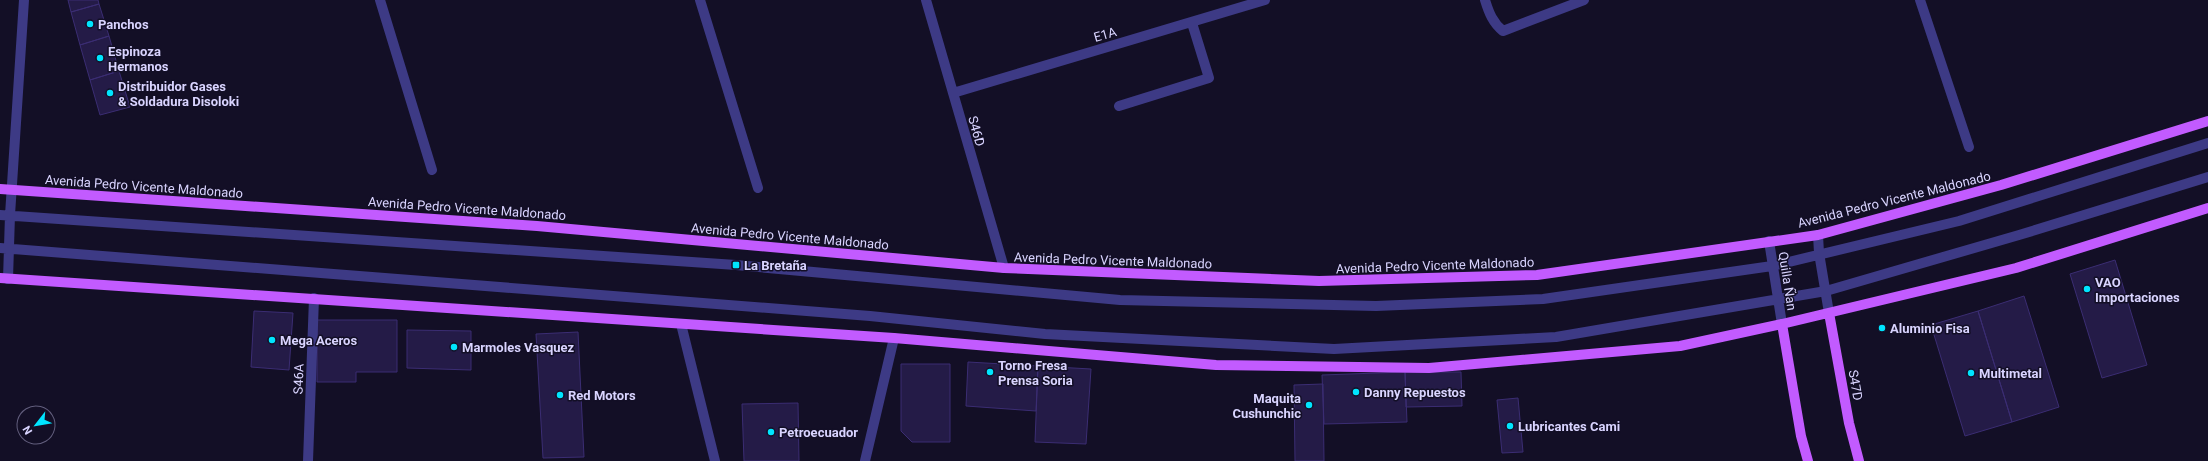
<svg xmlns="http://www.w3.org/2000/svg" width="2208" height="461" font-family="Roboto,sans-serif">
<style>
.building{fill:#241b47;stroke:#3b2d73}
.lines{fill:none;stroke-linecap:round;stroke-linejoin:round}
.minor{stroke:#3d3a85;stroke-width:10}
.major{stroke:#c25bff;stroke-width:10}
.poi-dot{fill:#00e5ff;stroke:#130f26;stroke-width:1.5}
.labels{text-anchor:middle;stroke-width:3;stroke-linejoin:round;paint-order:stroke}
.poi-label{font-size:13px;font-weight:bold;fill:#d9d4ff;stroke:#130f26;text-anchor:start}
.street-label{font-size:13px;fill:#d9d4ff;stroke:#130f26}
</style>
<rect width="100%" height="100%" fill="#130f26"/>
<path class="building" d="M68,0H98L99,4L71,12Z
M99,4L109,36L80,45L71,12Z
M109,36L119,71L90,80L80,45Z
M119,71L130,107L100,115L90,80Z
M2115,260L2147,365L2102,378L2070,274Z
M2024,296L2059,407L2012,422L1978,311Z
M254,311L293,313L289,370L251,367Z
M1978,311L2012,422L1965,436L1931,325Z
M317,320H397V372H356V382H317Z
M407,330L471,331V370L407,368Z
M578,332L584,457L543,458L536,334Z
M968,362L1038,366L1036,411L966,406Z
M901,364H950V442H912L901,431Z
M1038,366L1091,369L1086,444L1035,442Z
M1405,372L1407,422L1324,424L1322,375Z
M1405,372H1461L1462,406L1406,407Z
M1323,384L1324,461H1295L1294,385Z
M1518,398L1523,452L1502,453L1497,400Z
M798,403L799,461H744L742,404Z"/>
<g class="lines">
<path class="minor" d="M380,0L432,170
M700,0L758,188
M926,0L1004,268
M1485,0C1489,13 1493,23 1503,31L1584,0
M1920,0L1969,147
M953,93L1265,0
M1119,106L1209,78L1192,23
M0,215L736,265L1120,300L1376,306L1543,299L1772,266L1959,221L2208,143
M1818,235L1819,253L1829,313
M1769,241L1782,324
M0,248L870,316L1045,334L1334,349L1556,337L1826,291L2019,235L2208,177
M8,279L10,215L24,0
M681,324L715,461
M308,461L314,298
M865,461L894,338"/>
<path class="major" d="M0,189L537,226L1004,268L1319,281L1537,275L1818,235L2001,185L2208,121
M0,278L894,338L1216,365L1429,368L1680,346L1782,324L2016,268L2208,208
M1829,313L1849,423L1859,461
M1782,324L1801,436L1808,461"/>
</g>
<g class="poi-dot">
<circle cx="90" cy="24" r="4"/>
<circle cx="100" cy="58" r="4"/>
<circle cx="110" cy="93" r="4"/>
<rect x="732" y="261" width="8" height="8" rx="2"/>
<circle cx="2087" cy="289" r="4"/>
<circle cx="1882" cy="328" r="4"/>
<circle cx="272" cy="340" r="4"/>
<circle cx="454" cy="347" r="4"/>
<circle cx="990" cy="372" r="4"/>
<circle cx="1971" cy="373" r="4"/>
<circle cx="1356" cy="392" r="4"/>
<circle cx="560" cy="395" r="4"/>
<circle cx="1309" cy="405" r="4"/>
<circle cx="1510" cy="426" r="4"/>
<circle cx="771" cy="432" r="4"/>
</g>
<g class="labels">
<g class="poi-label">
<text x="98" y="29">Panchos</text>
<text x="108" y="56">Espinoza<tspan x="108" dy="15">Hermanos</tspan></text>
<text x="118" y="91">Distribuidor Gases<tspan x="118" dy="15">&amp; Soldadura Disoloki</tspan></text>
<text x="744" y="270">La Bretaña</text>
<text x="2095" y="287">VAO<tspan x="2095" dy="15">Importaciones</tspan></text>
<text x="1890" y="333">Aluminio Fisa</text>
<text x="280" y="345">Mega Aceros</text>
<text x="462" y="352">Marmoles Vasquez</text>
<text x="998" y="370">Torno Fresa<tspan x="998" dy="15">Prensa Soria</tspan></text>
<text x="1979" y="378">Multimetal</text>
<text x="1364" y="397">Danny Repuestos</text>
<text x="568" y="400">Red Motors</text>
<text x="1301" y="403" text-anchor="end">Maquita<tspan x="1301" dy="15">Cushunchic</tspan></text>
<text x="1518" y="431">Lubricantes Cami</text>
<text x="779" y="437">Petroecuador</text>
</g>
<g class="street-label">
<text transform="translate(1105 34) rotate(-16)" y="5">E1A</text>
<text transform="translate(977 131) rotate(74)" y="5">S46D</text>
<text transform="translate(144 186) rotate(4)" y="5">Avenida Pedro Vicente Maldonado</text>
<text transform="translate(1894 199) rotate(-14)" y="5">Avenida Pedro Vicente Maldonado</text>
<text transform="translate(467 208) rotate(4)" y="5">Avenida Pedro Vicente Maldonado</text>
<text transform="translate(790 236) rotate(5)" y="5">Avenida Pedro Vicente Maldonado</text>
<text transform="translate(1113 260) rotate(2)" y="5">Avenida Pedro Vicente Maldonado</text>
<text transform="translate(1435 265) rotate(-2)" y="5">Avenida Pedro Vicente Maldonado</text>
<text transform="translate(1788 281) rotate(81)" y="5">Quilla Ñan</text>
<text transform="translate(298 379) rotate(-88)" y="5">S46A</text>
<text transform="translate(1856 385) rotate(80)" y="5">S47D</text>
</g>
</g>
<g transform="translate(36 425) rotate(239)"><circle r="19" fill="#130f26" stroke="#625e7d"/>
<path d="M0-3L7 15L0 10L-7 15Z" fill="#00e5ff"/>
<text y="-6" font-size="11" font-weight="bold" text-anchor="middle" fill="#d9d4ff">N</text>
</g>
</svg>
